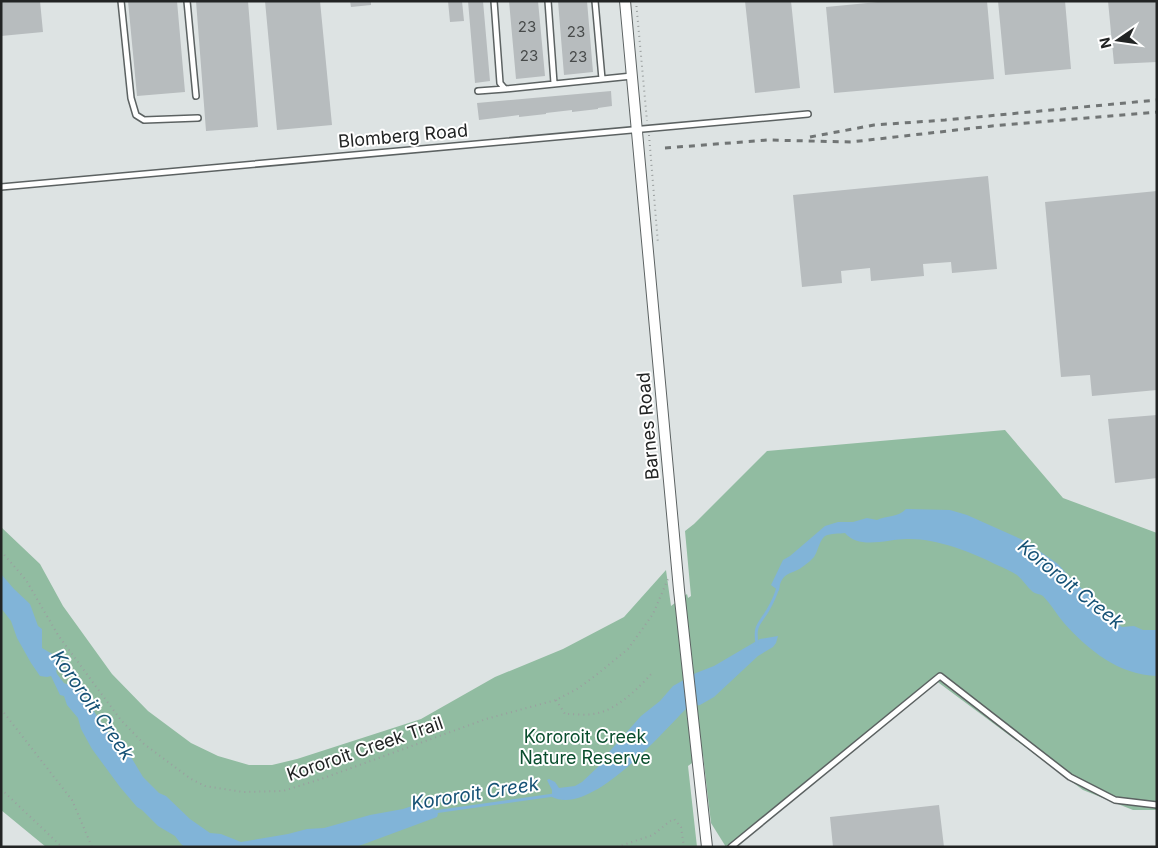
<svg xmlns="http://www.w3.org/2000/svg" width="1158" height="848" font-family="Inter,sans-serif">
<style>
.green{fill:#91bca1}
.water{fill:#81b4d8}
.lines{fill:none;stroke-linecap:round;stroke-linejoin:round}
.stream{stroke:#81b4d8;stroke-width:3}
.building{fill:#b7bcbe}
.lane-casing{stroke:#5c6262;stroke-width:8}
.street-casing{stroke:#5c6262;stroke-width:12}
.path{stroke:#9a9f9f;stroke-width:2;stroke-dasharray:1 4;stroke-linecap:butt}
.lane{stroke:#fff;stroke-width:5}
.street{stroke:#fff;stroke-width:10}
.rail{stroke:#717575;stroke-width:3;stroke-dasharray:6 6;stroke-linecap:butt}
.labels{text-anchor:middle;stroke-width:4;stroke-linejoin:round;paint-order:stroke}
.number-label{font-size:15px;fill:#474a4a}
.street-label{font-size:18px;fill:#222424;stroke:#fff}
.park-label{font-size:18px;fill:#094d2d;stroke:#fff}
.water-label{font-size:19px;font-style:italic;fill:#165276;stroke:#fff}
</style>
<rect width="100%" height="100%" fill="#dde3e3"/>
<path class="green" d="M1005,430L1063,498L1157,533V810H1133L1083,790L935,680L733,847H726L711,823L703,755L688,766L697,847H46L1,810V527L40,564L63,606L112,674L148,711L191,743L218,756L249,765H272L297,759L421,719L495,677L563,649L624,617L666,570L671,606L687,594L688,598L691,596L685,531L694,524L767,451Z"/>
<path class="water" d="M906,509L950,510L967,515L1025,541L1058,564L1074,582L1095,600L1106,616L1115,622L1122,627L1134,626L1143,630H1157V676C1119,675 1088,650 1064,623C1057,615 1051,604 1043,596C1040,594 1036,594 1033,592C1027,587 1023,580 1017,575C1011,571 1004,568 997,565C972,552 935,538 907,539C888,539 859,550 845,533C839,534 831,533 825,536C819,541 818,551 814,557C811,560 808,563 805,565C792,576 781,570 779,591L771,585L783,560L790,556L825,526L838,522H853L867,518L877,520C887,515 898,518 906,509Z
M1,574L14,589L30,604L38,626L42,629V648L54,655L61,666L56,670L57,674L64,683L79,689L109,734L131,757L143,777L159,793L166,796L190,819L210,833L221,834L241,842L288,834L307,829L324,828L370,815L403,809L415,805H426L436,810L438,814L437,817L356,847H185L181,844L175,836L158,826L142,810L137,807L120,787L92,749L81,729L78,718L67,705L64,696L60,695L51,676L47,677L40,676L31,663L17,638L11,621L1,608Z
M778,636L776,643L773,647L758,656L714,697L700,705L688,707C663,731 592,817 552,797V790L547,780L549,779L555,782L559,788L575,786L582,782L601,764L609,752L641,716L660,701L673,686L696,673L714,666L760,639Z"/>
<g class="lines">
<path class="stream" d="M757,644C754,625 759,625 768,610C772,603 776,595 778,587
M434,812L554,795"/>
</g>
<path class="building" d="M1,1H40L43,32L1,36Z
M128,1H177L185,92L137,96Z
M196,1H248L258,127L206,131Z
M265,1H320L332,125L277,130Z
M350,1H371V5L351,7Z
M448,1H462L464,21L450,22Z
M468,1H483L490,81L475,83Z
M509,1H538L545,76L516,79Z
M558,1H587L593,72L564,75Z
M745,1H791L800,88L755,93Z
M888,1H987L994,79L834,93L826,7Z
M998,1H1065L1071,69L1005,75Z
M1108,1H1157V62L1114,64Z
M611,91L612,106L598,108V109L572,112V110L546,113V114L519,117V115L479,120L477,103Z
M988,176L997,269L952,273L951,262L923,264L924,276L871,281L870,268L841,271L842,283L802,287L793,195Z
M1157,191V390L1092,396L1090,375L1061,377L1045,202Z
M1157,415V478L1115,483L1108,419Z
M939,805L944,847H833L830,817Z"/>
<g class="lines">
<g class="lane-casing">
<path id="lane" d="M121,1L131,98L136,115L144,120L198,118
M187,1L196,96
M494,1L500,83L505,89L632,76
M548,1L554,83
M595,1L602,79
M478,91L505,89
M1,187L808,114
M731,847L940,676L1070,777L1115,800L1157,805"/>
</g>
<g class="street-casing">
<path id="street" d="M625,1L679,590L707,847"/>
</g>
<path class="path" d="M636,1L647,121
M649,135L658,244
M1,551L26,580L58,635L120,719L144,744L191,779L205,786L243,792L283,791L321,779L486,719L556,700L577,689L595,676L628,649L653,614L668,579H669
M556,700L565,714C575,714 588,716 598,713C617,709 639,688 652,673
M1,709L72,800L92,847
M1,789L62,847
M617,847L653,835L670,821L674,819L681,827L684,847"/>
<use href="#lane" class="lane"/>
<use href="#street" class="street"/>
<path class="rail" d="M810,137L874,125L945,120L1157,100
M665,148L768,140L851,142L992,126L1157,112"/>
</g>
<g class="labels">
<g class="number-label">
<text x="527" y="32">23</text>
<text x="576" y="37">23</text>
<text x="529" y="61">23</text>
<text x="578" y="62">23</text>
</g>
<g class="street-label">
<text transform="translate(403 136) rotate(-5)" y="6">Blomberg Road</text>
<text transform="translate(648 426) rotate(-95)" y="6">Barnes Road</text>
<text transform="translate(365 749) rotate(-19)" y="6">Kororoit Creek Trail</text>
</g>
<g class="park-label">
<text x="585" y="743">Kororoit Creek<tspan x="585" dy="21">Nature Reserve</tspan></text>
</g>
<g class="water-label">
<text transform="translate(1071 584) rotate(39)" y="7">Kororoit Creek</text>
<text transform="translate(93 705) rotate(55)" y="7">Kororoit Creek</text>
<text transform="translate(475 793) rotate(-9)" y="7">Kororoit Creek</text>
</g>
</g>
<rect width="1158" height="848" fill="none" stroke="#222424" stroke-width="5"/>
<g transform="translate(1118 40) rotate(257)" stroke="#ffffff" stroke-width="4" paint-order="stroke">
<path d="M0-4L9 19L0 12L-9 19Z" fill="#222424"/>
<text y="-8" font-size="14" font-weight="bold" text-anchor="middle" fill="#222424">N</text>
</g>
</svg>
